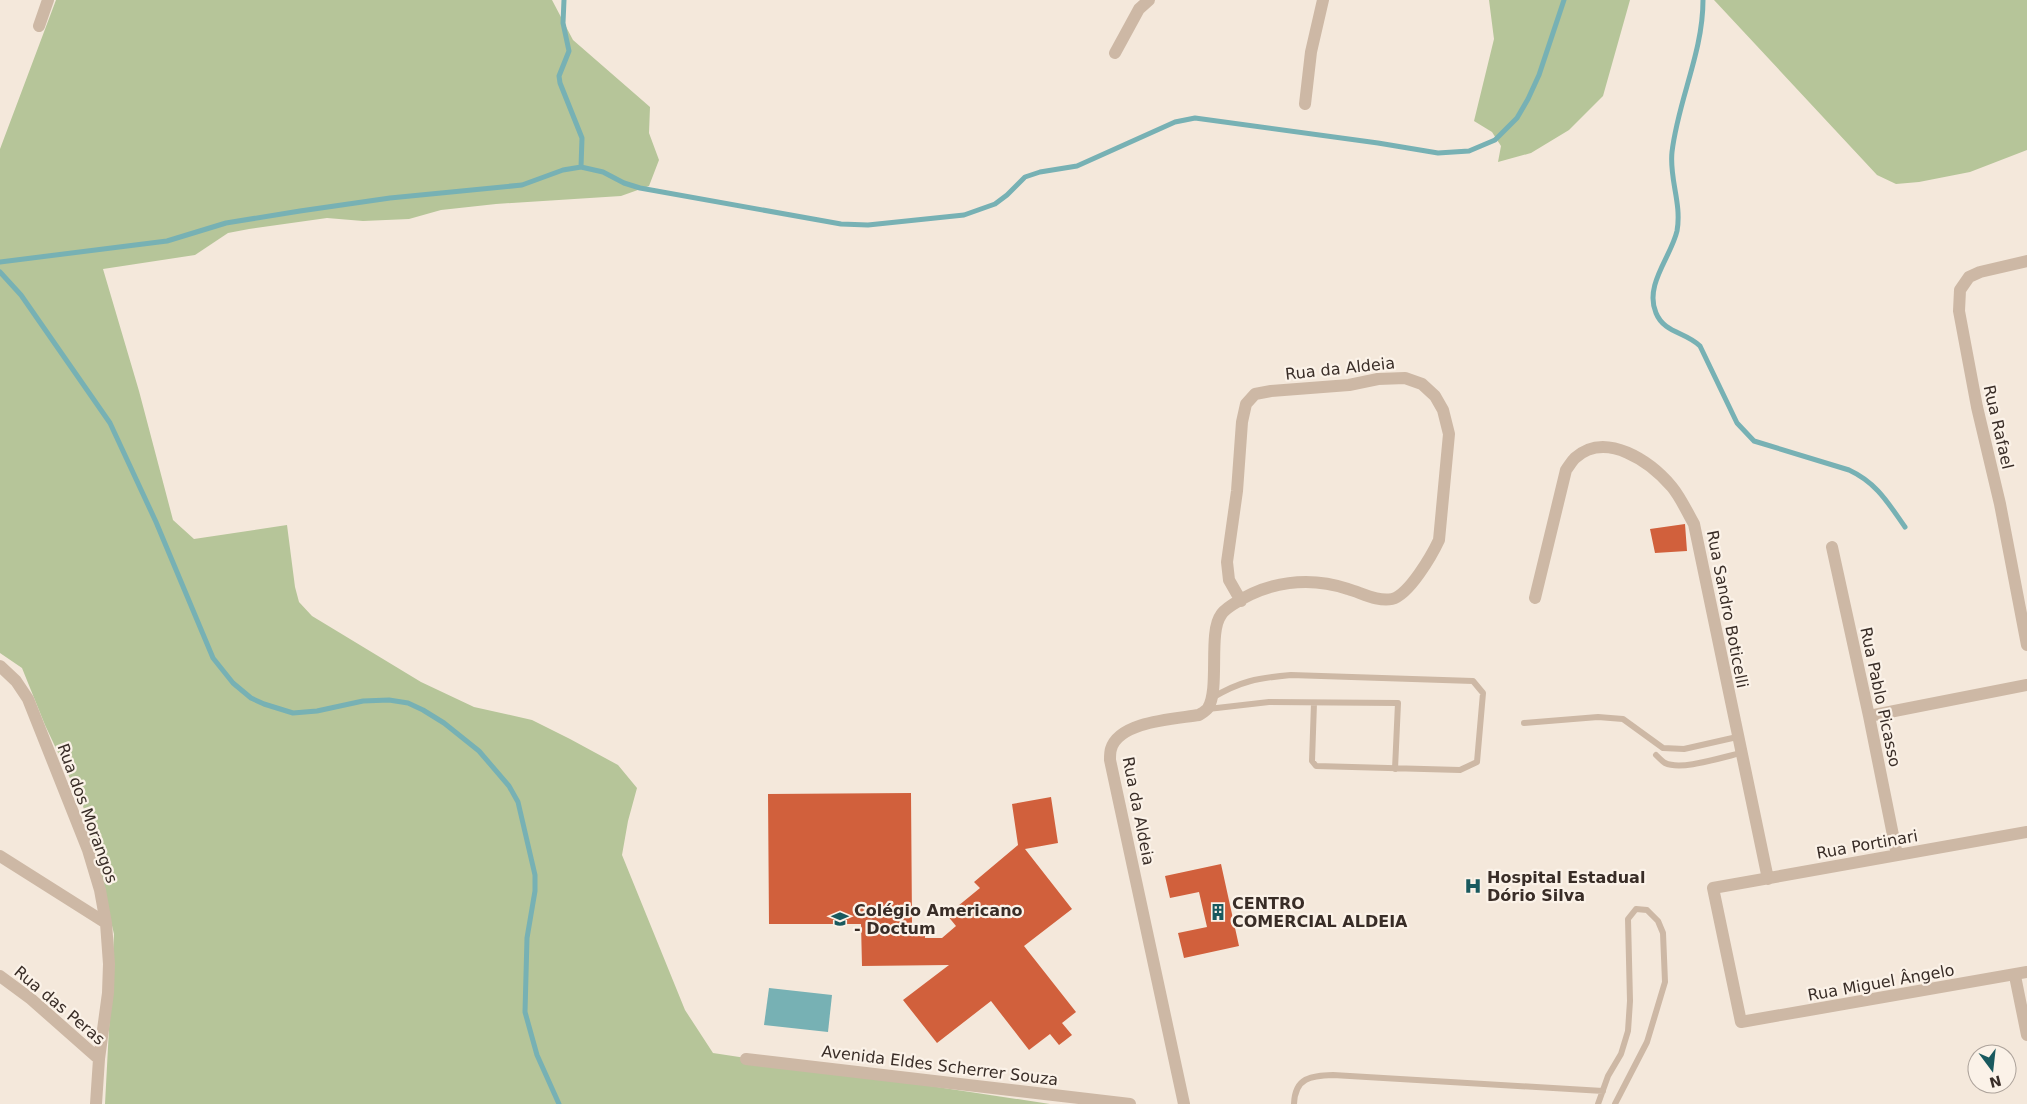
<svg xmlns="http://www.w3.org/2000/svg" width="2027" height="1104" font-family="'DejaVu Sans',sans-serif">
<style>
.green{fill:#b6c599}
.water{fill:#77b1b4}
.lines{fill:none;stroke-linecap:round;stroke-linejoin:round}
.stream{stroke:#77b1b4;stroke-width:5}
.building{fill:#d1603c}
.service{stroke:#cdb8a5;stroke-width:6}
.minor{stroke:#cdb8a5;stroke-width:12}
.labels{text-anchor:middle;stroke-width:4.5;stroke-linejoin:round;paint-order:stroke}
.street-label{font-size:16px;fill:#392d27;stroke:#fbf2e8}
.poi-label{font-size:16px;font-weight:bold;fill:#392d27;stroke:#fbf2e8;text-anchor:start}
</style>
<rect width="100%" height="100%" fill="#f4e8db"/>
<path class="green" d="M56,0H552L573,40L650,107L649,133L659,160L649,186L621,196L496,204L441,210L409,219L363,221L327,218L249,229L228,233L195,255L103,269L139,391L173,520L194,539L287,525L295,587L299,602L312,616L421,682L474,707L532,720L570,739L618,765L637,788L628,821L622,855L685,1010L713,1053L1050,1104H105L114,934L83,806L45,725L22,668L0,653V149Z
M1489,0H1630L1603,96L1569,130L1531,153L1498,162L1501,146L1492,132L1474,121L1494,39Z
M1714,0H2027V150L1970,172L1919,182L1896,184L1877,175Z"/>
<path class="water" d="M769,988L832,995L828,1032L764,1025Z"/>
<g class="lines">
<path class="stream" d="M564,0L563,23L569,51L559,76L560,83L582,138L581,167
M1703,0C1703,53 1678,100 1672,152C1669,179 1682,203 1677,231C1671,257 1644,285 1656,313C1664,333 1686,332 1700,346L1737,423L1754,441L1849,470C1877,483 1888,503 1905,527
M0,262L167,241L226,223L300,211L390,198L522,185L563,170L581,167L603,172L624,183L640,188L841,224L868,225L964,215L995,204L1007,195L1025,177L1040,172L1077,166L1175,122L1195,118L1378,143L1438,153L1469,151L1495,140L1517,118L1528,99L1539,75L1564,0
M0,272L21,295L110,423L156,522L213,658L233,683L251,698L264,704L293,713L317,711L363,701L389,700L408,703L423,710L444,723L479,751L509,786L518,802L535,875V891L527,938L525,1012L537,1055L559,1104"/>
</g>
<path class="building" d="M1685,524L1687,551L1655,553L1650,529Z
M911,793L912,924H924L925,938H942L956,926L947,915L980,888L974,882L1018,845L1012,804L1051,797L1058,843L1025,849L1072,909L1024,946L1076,1012L1062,1023L1072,1035L1059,1045L1050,1034L1029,1050L991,1001L937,1043L903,1000L949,965L862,966L861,924H769L768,794Z
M1221,864L1239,946L1184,958L1178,933L1207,927L1199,892L1170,898L1165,876Z"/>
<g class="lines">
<path class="service" d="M1212,698C1240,681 1258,678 1291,675L1473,681L1483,693L1477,762L1460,770L1316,766L1312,761L1314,703
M1208,709L1269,702L1398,703L1395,769
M1524,723L1598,717L1623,719L1663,748L1684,749L1737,737
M1656,755C1658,757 1662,761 1665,763C1682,771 1722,757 1741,753
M1294,1104C1295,1077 1311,1076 1333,1075L1603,1091
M1598,1104L1608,1076L1621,1054L1628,1031L1630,1001L1628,919L1636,909L1647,910L1658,921L1663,933L1665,982L1647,1042L1615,1104"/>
<path class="minor" d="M39,26L48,0
M1115,53L1139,9L1149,0
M1305,104L1311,52L1323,0
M2027,261L1980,272L1969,277L1960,290L1959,311L1977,407L2000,504L2027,645
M1832,547L1869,716L1897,855
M1535,598L1566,470C1569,466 1572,461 1575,458C1606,430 1651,462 1672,487C1681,498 1687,512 1694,524L1768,879
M0,666L16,681L28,699L88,850L100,890L106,923L109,964L108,993L99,1059L96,1104
M1869,716L2027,685
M2027,832L1713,888L1741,1022L2027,972
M0,856L106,923
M0,976L31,999L99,1059
M2015,976L2027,1035
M746,1059L1130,1104
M1184,1104L1110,760C1110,757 1110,752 1111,749C1119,721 1175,719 1199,715C1202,713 1206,711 1208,708C1220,689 1208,632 1221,615C1223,611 1229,607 1232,605C1268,581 1309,576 1348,589C1362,593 1378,602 1392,599C1409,595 1432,555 1439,540L1449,434L1443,410L1435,396L1422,384L1405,378L1378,379L1349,385L1271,391L1255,394L1246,404L1242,422L1237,491L1227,562L1229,580L1241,601"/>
</g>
<defs>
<g id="hospital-bare" transform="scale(1.35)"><path d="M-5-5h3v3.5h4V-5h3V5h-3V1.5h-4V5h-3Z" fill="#19595e" stroke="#fbf2e8" stroke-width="2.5" paint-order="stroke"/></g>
<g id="building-bare" transform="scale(1.35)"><path d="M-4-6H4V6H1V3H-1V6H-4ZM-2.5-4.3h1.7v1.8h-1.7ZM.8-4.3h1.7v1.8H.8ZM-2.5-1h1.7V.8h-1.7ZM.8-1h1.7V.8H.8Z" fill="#19595e" stroke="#fbf2e8" stroke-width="2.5" paint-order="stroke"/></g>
<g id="school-bare" transform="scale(1.35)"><path d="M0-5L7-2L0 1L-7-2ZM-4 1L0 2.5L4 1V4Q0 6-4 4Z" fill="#19595e" stroke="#fbf2e8" stroke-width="2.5" paint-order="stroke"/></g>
</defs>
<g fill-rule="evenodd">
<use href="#hospital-bare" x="1473" y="886"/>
<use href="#building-bare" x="1218" y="912"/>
<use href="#school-bare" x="840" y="919"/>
</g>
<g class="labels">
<g class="street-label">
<text transform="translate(1340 368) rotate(-6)" y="6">Rua da Aldeia</text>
<text transform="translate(1999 427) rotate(77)" y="6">Rua Rafael</text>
<text transform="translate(1728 609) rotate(79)" y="6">Rua Sandro Boticelli</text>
<text transform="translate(1881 697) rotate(78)" y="6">Rua Pablo Picasso</text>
<text transform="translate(1139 811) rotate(79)" y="6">Rua da Aldeia</text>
<text transform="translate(88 813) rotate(70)" y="6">Rua dos Morangos</text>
<text transform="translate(1867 844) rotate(-10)" y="6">Rua Portinari</text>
<text transform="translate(1881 982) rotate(-10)" y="6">Rua Miguel Ângelo</text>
<text transform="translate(60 1005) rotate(40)" y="6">Rua das Peras</text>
<text transform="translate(940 1065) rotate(7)" y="6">Avenida Eldes Scherrer Souza</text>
</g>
<g class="poi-label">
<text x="1487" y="883">Hospital Estadual<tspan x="1487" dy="18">Dório Silva</tspan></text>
<text x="1232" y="909">CENTRO<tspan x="1232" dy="18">COMERCIAL ALDEIA</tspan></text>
<text x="854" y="916">Colégio Americano<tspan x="854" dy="18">- Doctum</tspan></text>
</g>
</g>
<g transform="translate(1992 1069) rotate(165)"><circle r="24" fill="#fbf2e8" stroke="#ada39b"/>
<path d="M0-4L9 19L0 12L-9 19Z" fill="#19595e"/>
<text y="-8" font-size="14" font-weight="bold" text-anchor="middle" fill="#392d27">N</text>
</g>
</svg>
